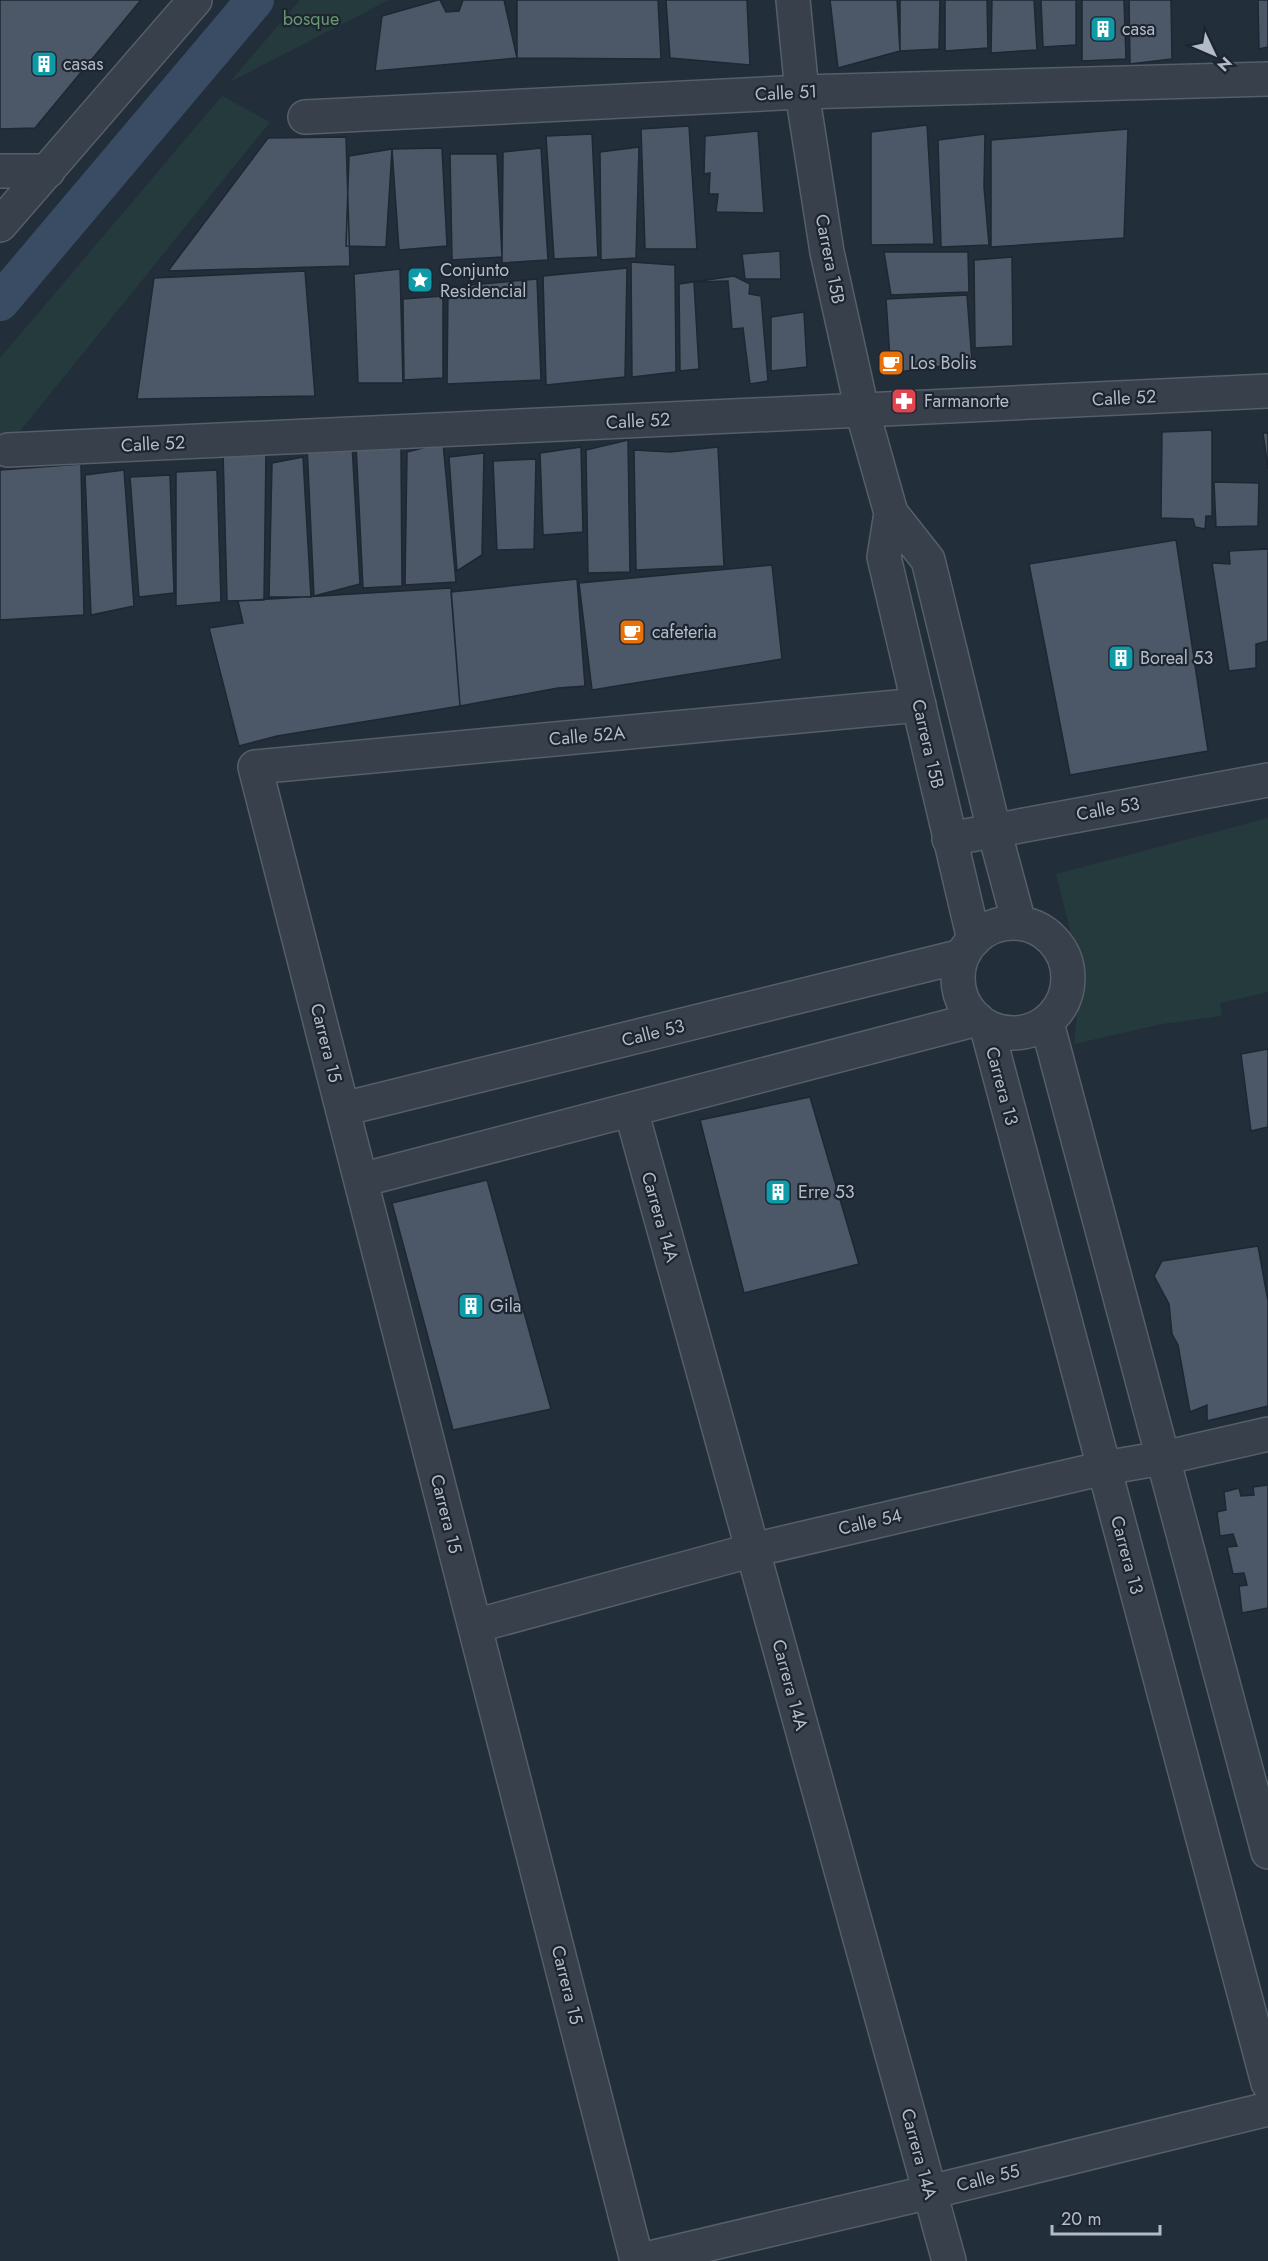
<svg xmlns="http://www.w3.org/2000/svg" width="1268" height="2261" font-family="Jost,sans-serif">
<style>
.green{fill:#253a3c}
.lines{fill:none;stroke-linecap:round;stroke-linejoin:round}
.canal{stroke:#394c64;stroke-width:38}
.building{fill:#4c5867;stroke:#1e2732;stroke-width:1.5}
.minor-casing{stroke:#555e69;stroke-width:36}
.tertiary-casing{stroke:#555e69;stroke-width:36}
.minor{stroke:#37404b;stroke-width:33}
.tertiary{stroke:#37404b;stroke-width:33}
.labels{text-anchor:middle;stroke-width:4.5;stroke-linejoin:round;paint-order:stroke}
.park-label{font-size:18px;fill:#699772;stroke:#1c2530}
.poi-label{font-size:18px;fill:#b2bbc7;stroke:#1c2530;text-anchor:start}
.street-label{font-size:18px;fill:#b2bbc7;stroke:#1c2530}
</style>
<rect width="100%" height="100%" fill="#232e3b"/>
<path class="green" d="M300,0H389L228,83H229Z
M222,96L270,122L0,456V358Z
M1268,818V992L1220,1003L1222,1016L1162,1024L1074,1044L1081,974L1056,874Z"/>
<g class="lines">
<path class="canal" d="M0,302L255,0"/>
</g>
<path class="building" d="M0,0H141L35,128L0,129Z
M438,0H440L446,12L459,11L463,0H504L517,58L375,71L382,16Z
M517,0H658L661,59L517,58Z
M666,0H747L750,65L670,58Z
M830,0H897L900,51L838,68Z
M900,0H940L939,49L900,51Z
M945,0H987L988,48L945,51Z
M992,0H1034L1037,50L991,53Z
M1041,0H1076V45L1043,47Z
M1082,0H1124L1126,59L1082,61Z
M1129,0H1171L1172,59L1130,64Z
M1258,0H1268V47L1259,49Z
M927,125L934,244L871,245V132Z
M689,126L697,249H645L641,129Z
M1128,129L1124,238L991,247V140Z
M758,131L764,213L716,212L718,194H709L710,173L704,174L705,136Z
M592,134L598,257L554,259L546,136Z
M985,134L984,187L989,245L941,247L938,140Z
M346,137L350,266L168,271L268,138Z
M639,147L636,258L601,260L600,152Z
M442,148L447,246L399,250L392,149Z
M541,148L548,260L502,263L503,152Z
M392,149L386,247L346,246L349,156Z
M450,154H497L502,257L452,260Z
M780,251L781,279H745L742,254Z
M884,252H968L969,292L891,295Z
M1012,257L1013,346L975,348L974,260Z
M631,262L675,265L676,372L632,377Z
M627,268L625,377L546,385L543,276Z
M400,269L403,383H358L354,274Z
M305,271L315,396L137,399L154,278Z
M734,276L750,284L749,294L761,296L768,381L750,384L743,328L732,329L728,281L694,282L699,369L680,371L679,284Z
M537,279L541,380L447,384L448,287Z
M967,295L972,362L891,373L886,299Z
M443,296V378L404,380L403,299Z
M804,312L807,367L771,371V317Z
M1212,430V516H1206L1205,529L1195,527L1193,519L1161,518L1162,432Z
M1263,433H1268V469Z
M628,440L630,572L588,573L586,450Z
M443,443L456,582L405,585L407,452Z
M352,444L360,584L314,596L307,446Z
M356,444L401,447L402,586L363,588Z
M581,447L583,532L543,535L540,453Z
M718,447L724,566L636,570L634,450L670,452Z
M223,451L266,453L264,600L227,601Z
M484,453L482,555L457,571L449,457Z
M303,457L311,597H269L272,463Z
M536,459L534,549L497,550L493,461Z
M81,464L84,615L0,620V470Z
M124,470L134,606L91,615L85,475Z
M217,470L221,602L176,606V472Z
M170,475L174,593L139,597L130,477Z
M1214,482L1259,483L1258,526L1216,527Z
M1176,540L1208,751L1070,775L1029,564Z
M1268,549V641L1256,644V668L1229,671L1212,563L1230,564L1229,551Z
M772,565L782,659L592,690L579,583Z
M577,579L585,686L558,688L460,706L451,592Z
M451,588L460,706L277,736L239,746L209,628L243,623L238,601Z
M1268,1049V1127L1251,1131L1241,1054Z
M810,1097L859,1264L744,1293L700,1120Z
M487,1180L551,1409L453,1430L392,1203Z
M1258,1246L1268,1301V1406L1207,1421V1405L1190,1412L1178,1345L1172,1334L1169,1304L1154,1276L1162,1261Z
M1268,1485V1608L1242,1613L1239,1586L1247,1585L1244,1573L1233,1574L1227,1547L1237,1546L1233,1534L1220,1536L1217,1512L1226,1510L1224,1492L1239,1488L1241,1496L1254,1495L1253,1487Z"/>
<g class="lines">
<g class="minor-casing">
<path id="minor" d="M305,117L802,92L1268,79
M0,171H48
M0,225L195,0
M8,450L1268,391
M949,839L1268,780
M343,1109L962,956
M631,1110L949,2261
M361,1180L977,1019
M475,1626L753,1550L1104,1468L1163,1458L1268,1434
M637,2261L255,767L919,705
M637,2261L930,2192L1268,2109"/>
</g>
<g class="tertiary-casing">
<path id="tertiary" d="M793,0L802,92L827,252L862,410L891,513L928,560L994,830L1019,923
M891,513L884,557L974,940
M958 978a55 55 0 1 1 110 0a55 55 0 1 1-110 0Z
M1047,1023L1268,1852
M987,1028L1268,2083"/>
</g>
<use href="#minor" class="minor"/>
<use href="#tertiary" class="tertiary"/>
</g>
<defs>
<g id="building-square" transform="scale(1.35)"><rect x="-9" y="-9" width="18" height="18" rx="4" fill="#0f9aa8" stroke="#1c2530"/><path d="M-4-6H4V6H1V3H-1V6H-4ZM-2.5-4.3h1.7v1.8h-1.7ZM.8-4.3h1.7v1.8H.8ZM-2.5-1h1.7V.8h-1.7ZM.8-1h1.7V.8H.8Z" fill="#fff"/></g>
<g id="sight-square" transform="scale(1.35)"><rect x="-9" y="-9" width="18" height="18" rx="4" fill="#0f9aa8" stroke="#1c2530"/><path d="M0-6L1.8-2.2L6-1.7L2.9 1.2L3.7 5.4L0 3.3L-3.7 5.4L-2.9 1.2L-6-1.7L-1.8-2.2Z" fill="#fff"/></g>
<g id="cafe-square" transform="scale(1.35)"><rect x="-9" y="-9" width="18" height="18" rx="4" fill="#e8710a" stroke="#1c2530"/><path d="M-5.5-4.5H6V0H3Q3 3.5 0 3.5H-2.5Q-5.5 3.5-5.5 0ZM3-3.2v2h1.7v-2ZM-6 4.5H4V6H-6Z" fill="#fff"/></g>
<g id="pharmacy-square" transform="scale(1.35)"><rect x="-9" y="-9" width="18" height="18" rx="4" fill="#e0444e" stroke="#1c2530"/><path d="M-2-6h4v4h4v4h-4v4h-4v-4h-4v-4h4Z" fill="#fff"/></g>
</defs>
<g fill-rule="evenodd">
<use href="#building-square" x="1103" y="29"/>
<use href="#building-square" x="44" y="64"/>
<use href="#sight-square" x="420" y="280"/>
<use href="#cafe-square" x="891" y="363"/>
<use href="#pharmacy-square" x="904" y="401"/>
<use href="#cafe-square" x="632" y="632"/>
<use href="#building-square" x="1121" y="658"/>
<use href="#building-square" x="778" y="1192"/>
<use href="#building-square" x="471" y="1306"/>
</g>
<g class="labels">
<g class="park-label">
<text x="311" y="25">bosque</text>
</g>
<g class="poi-label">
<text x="1122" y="35">casa</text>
<text x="63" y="70">casas</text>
<text x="440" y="276">Conjunto<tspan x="440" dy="21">Residencial</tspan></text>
<text x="910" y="369">Los Bolis</text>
<text x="924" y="407">Farmanorte</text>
<text x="652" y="638">cafeteria</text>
<text x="1140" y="664">Boreal 53</text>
<text x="798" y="1198">Erre 53</text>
<text x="490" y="1312">Gila</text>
</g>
<g class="street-label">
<text transform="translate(786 93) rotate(-3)" y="6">Calle 51</text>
<text transform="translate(830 259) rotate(79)" y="6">Carrera 15B</text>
<text transform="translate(1124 398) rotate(-3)" y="6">Calle 52</text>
<text transform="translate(638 421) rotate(-3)" y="6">Calle 52</text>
<text transform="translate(153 444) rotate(-3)" y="6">Calle 52</text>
<text transform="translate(587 736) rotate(-5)" y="6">Calle 52A</text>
<text transform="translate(928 744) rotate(77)" y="6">Carrera 15B</text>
<text transform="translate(1108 809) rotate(-10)" y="6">Calle 53</text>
<text transform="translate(653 1033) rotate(-14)" y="6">Calle 53</text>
<text transform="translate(326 1043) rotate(76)" y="6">Carrera 15</text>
<text transform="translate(1002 1086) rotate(75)" y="6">Carrera 13</text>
<text transform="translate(660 1217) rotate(74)" y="6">Carrera 14A</text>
<text transform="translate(446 1514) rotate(76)" y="6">Carrera 15</text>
<text transform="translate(870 1522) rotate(-13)" y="6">Calle 54</text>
<text transform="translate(1127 1555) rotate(75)" y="6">Carrera 13</text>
<text transform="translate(790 1685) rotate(75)" y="6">Carrera 14A</text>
<text transform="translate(567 1985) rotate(76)" y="6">Carrera 15</text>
<text transform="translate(919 2154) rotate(75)" y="6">Carrera 14A</text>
<text transform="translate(988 2178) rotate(-14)" y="6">Calle 55</text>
</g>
</g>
<g transform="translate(1214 54) rotate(134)" stroke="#1c2530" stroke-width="4.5" paint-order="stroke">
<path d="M0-4.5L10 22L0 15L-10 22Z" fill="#b2bbc7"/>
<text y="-9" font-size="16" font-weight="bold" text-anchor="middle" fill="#b2bbc7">N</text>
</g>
<path d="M1052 2225v9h108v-9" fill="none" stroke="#b2bbc7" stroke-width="3"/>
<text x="1061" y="2225" font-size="18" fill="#b2bbc7" stroke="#1c2530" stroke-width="4.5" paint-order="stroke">20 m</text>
</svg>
